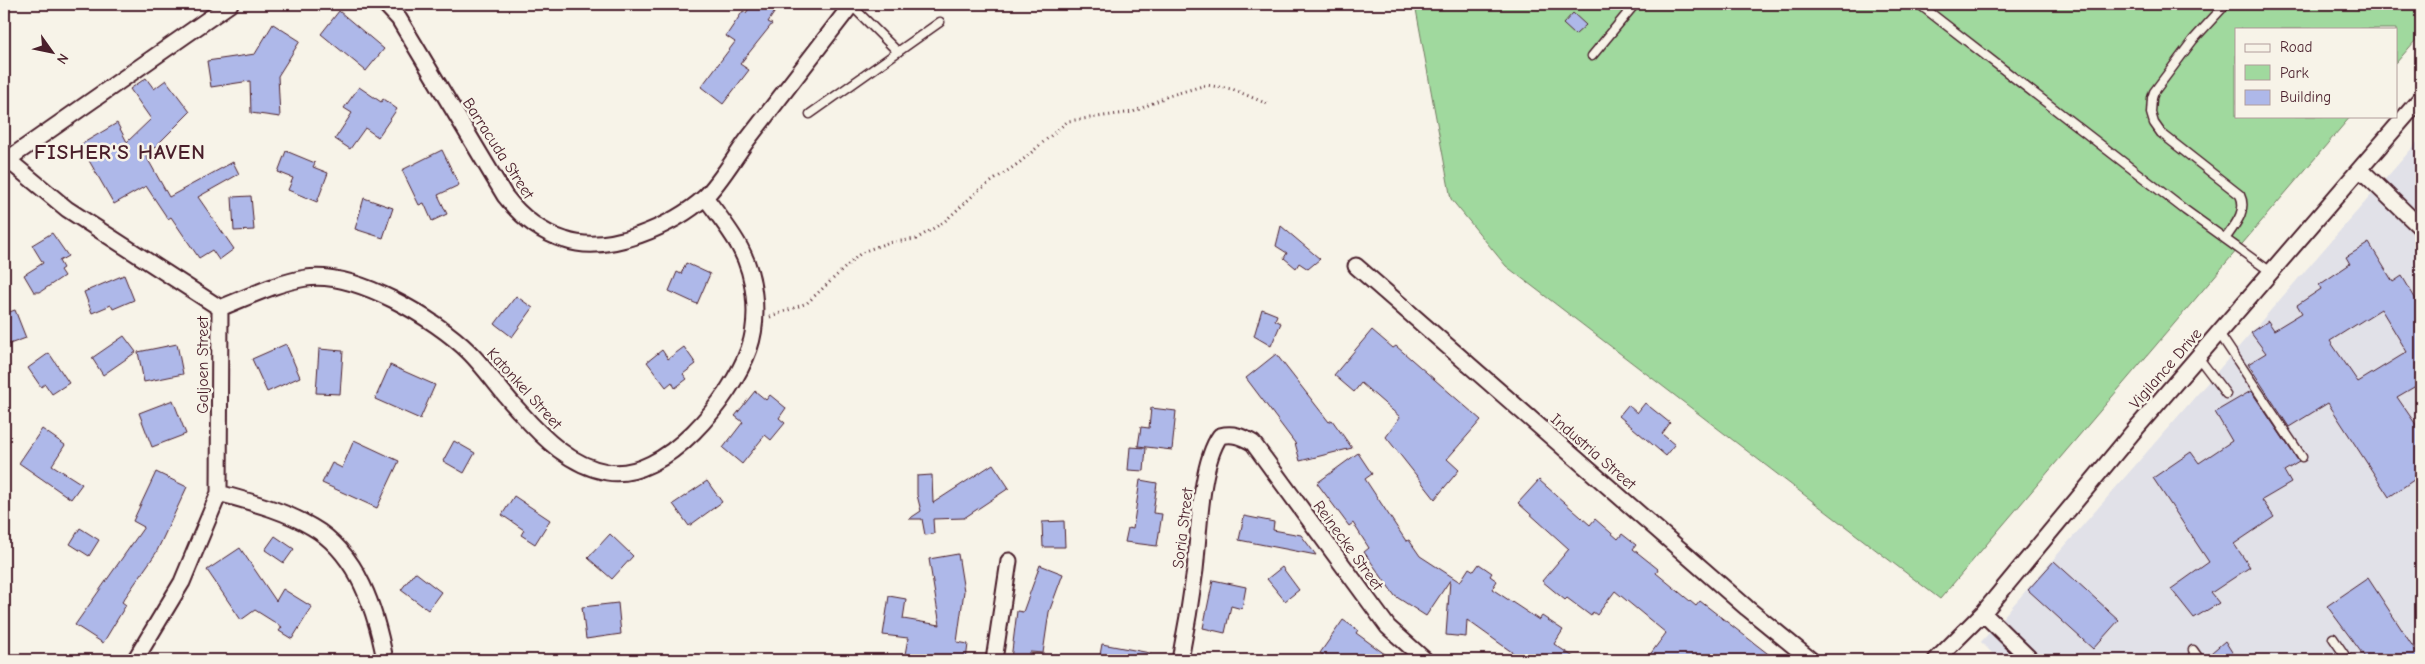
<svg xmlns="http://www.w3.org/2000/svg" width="2425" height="664" font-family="'Comic Neue',sans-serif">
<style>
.built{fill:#e1e1e8}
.green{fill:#a0d99e;stroke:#757c64}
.building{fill:#aeb8e9;stroke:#4a1f2b;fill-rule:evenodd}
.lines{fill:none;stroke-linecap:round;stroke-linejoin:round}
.service-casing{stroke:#4a1f2b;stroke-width:11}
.minor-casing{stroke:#4a1f2b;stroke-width:19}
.path{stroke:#4a1f2b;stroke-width:3;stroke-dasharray:1 4;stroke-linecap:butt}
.service{stroke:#f7f3e8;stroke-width:8}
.minor{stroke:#f7f3e8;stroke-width:15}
.labels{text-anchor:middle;stroke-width:5;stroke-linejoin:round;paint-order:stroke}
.street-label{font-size:16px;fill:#4a1f2b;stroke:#f7f3e8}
.district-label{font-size:21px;font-weight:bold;letter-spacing:1px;fill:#4a1f2b;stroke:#f7f3e8}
</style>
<rect width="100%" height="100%" fill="#f7f3e8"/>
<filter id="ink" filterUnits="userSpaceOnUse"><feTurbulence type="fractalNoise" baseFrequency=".02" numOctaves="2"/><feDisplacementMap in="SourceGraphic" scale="10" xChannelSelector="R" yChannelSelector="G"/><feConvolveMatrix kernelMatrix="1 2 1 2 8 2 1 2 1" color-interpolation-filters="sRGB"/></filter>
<g filter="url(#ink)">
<path class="built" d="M2421,138V660H1999L1981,642Z"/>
<path class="green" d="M1415,4H2421V34L2396,63V29H2236V116H2351L1940,599L1506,266L1451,199Z"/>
<path class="building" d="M752,4H780L768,22L772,24L740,64L749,70L723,104L701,87L735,42L726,36L743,11L746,13Z
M339,11L384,49L366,71L321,34Z
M1573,13L1586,25L1575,35L1563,24Z
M273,24L300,41L278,76L280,117L251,113L250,81L211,87L207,61L255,54Z
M146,78L154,89L166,80L190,112L146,156L169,197L233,162L239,174L198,197L234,249L219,260L212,250L199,258L171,217L168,219L146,186L114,204L80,145L117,123L127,142L151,119L130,89Z
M359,87L381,102L383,99L397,109L378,137L365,128L350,149L335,139L352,113L344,108Z
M442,150L459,185L438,195L447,214L432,221L424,203L419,205L402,170Z
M286,151L315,163L313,167L328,173L317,202L288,190L293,178L278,172Z
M251,196L254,230L234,231L232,197Z
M364,198L393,208L383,238L355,229Z
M1281,226L1320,259L1308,269L1299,263L1296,268L1284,258L1287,253L1276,246Z
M52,233L68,256L59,261L63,268L60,270L64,276L40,292H34L24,275L43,263L32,245Z
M2369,243L2393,282L2402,276L2421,308V383L2397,397L2421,432V475L2389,497L2328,403L2289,427L2248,364L2266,353L2251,333L2268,321L2274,330L2302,313L2297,305L2321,289L2319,285L2350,264L2346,257ZM2381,309L2407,352L2358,382L2330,341Z
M686,263L710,274L697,304L669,291L677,272L681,274Z
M124,275L134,300L113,309L111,305L92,313L84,292Z
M516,296L533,308L512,337L495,324Z
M1262,309L1277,315L1275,320L1281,323L1271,346L1254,336Z
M15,310L26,338L4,346V314Z
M1372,330L1393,348L1396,346L1481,420L1447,459L1459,470L1435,499L1386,437L1400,417L1361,383L1354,392L1334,375Z
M124,336L136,352L103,375L92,358Z
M177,344L183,374L144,382L138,352Z
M286,344L300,377L267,392L252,359Z
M684,347L696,364L683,374L687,379L675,388L672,382L666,387L647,362L662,350L668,359Z
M319,349L343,351L340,394L316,393Z
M49,353L69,383L52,394L45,384L41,387L28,368Z
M1276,354L1329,422L1332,420L1352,448L1300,461L1295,443L1246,378Z
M390,365L435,385L420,419L375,399Z
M755,391L766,400L770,395L786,408L779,418L785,423L771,440L765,435L742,464L723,448L743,422L735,416Z
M2251,391L2299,462L2284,471L2291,483L2262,500L2274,517L2234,544L2250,567L2211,593L2219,603L2194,618L2171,589L2209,562L2153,478L2191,452L2199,463L2232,441L2215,412Z
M173,400L186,434L152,447L139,413Z
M1645,403L1670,423L1662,434L1675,445L1666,456L1619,416L1628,405L1637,413Z
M1151,408L1176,411L1172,450L1138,446L1141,427L1149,428Z
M42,429L65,445L52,465L82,484L71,499L19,463Z
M354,440L399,461L377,508L322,483L332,463L342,468Z
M454,441L475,453L464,473L443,461Z
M1130,447L1146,448L1144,471L1128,470Z
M1358,453L1372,474L1365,479L1406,541L1409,540L1420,556L1460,582L1469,568L1474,571L1479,564L1492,573L1490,576L1497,581L1492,589L1539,620L1542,616L1563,630L1554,644L1578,660H1523L1467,620L1466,637L1446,635L1450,580L1426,616L1395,596L1364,552L1369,548L1353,523L1349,526L1317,483Z
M993,464L1009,488L964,518L933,519L934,534L925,535L922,519H909L921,511L917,495V476L932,475L933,503Z
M156,472L187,487L156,553L122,602L126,605L103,643L75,625L144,527L133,521Z
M1140,480L1157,483L1153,513L1162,514L1157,546L1125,542L1128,528L1133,529Z
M1539,480L1590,525L1595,519L1618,539L1622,534L1636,545L1633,549L1658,569L1656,573L1696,606L1700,601L1776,660H1646L1666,633L1615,591L1597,615L1593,612L1591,616L1567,598L1565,600L1542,581L1569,549L1518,503Z
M707,481L722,502L689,526L673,504Z
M514,496L550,520L535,544L521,535L524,530L502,515Z
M1244,516L1274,522L1273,530L1301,535L1316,555L1239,540Z
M1064,521L1065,547H1043L1042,522Z
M80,528L99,540L89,556L70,544Z
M610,534L633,556L612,579L588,558Z
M275,536L294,549L284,563L265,550Z
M240,548L276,601L283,589L312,607L292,639L279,631L282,627L255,610L241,620L207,570Z
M958,554L964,591L957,642L968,644L966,660H904L908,638L883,635L889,596L906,599L903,619L940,625L929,559Z
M2054,561L2119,620L2093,649L2028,590Z
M1040,565L1063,574L1049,612L1043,653L1030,652L1029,660L1011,659L1017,611L1023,612Z
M1282,567L1299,590L1285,601L1267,579Z
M415,572L441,592L428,610L401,590Z
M2368,578L2421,659V660H2367L2327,606Z
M1213,580L1246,587L1242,609L1231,606L1225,633L1203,628Z
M618,603L621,634L586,639L582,607Z
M1343,620L1358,630L1356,633L1393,660H1330L1320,653Z
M2225,641L2237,660H2206L2205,658Z
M1102,644L1150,653L1149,660H1099Z"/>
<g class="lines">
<g class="service-casing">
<path id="service" d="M1919,4L2185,210L2271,272
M851,5L898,52
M1592,56L1635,4
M810,114L940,22
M2225,239C2234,226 2248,211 2240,195L2161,133L2154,123L2151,113L2152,98L2154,92L2193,40L2226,4
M2219,333L2302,457
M2198,357L2226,394
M2333,638L2348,660
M2193,650L2200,660"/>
</g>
<g class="minor-casing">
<path id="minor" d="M385,4L399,19L505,196C521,217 540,232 565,240C607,255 674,226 705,197C721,181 734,158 748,139C783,94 817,49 852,4
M8,160L67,209L220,308
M4,162L230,4
M2360,169L2421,228
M1356,266L1747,608L1811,660
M220,308C248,297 276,283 306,278C355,271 435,318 469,352C487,370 502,393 520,412C543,438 571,466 607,472C665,482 732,397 749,349C755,332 756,313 754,295C750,252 729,230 705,197
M219,493C250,502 283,510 312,527C358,553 376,611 385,660
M1983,613L2031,660
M135,660L182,582L219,493L220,308
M994,660L1009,561
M1180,660C1186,630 1191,600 1195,570C1199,534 1200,464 1220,436C1233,433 1241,436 1253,443L1388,627L1425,660
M1936,660L1983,613L2133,432L2421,98"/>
</g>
<path class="path" d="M770,317L807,303L862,252L887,243L916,239L944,222L979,190L1019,163L1068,121L1133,112L1168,96L1206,85L1232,89L1270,105"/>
<use href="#service" class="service"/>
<use href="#minor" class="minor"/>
</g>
</g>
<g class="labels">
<g class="street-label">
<text transform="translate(499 148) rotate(57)" y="6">Barracuda Street</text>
<text transform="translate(202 365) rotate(-90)" y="6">Galjoen Street</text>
<text transform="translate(2165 368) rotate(-49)" y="6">Vigilance Drive</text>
<text transform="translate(525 388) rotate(48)" y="6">Katonkel Street</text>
<text transform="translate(1594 451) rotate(41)" y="6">Industria Street</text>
<text transform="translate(1182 528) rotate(-83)" y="6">Soria Street</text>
<text transform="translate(1349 545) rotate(54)" y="6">Reinecke Street</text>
</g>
<g class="district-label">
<text x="120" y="159">FISHER'S HAVEN</text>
</g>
</g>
<rect width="2425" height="664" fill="none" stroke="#f7f3e8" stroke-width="20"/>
<rect x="10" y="10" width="2405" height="644" fill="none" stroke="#4a1f2b" stroke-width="2" filter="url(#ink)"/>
<rect x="2235" y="28" width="162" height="90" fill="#f7f3e8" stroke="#b29e9c"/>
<rect x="2245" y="44" width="25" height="8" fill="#f7f3e8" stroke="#b29e9c"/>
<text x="2280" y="52" font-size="15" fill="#4a1f2b">Road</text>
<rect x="2245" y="65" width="25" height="15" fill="#a0d99e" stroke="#b29e9c"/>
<text x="2280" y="78" font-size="15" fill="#4a1f2b">Park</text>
<rect x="2245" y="90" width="25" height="15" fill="#aeb8e9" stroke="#b29e9c"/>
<text x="2280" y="102" font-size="15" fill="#4a1f2b">Building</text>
<g transform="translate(52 52) rotate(123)" stroke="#f7f3e8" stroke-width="4" paint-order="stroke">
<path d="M0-4L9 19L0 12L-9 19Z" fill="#4a1f2b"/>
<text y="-8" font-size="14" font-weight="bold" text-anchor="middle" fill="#4a1f2b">N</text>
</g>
</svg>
